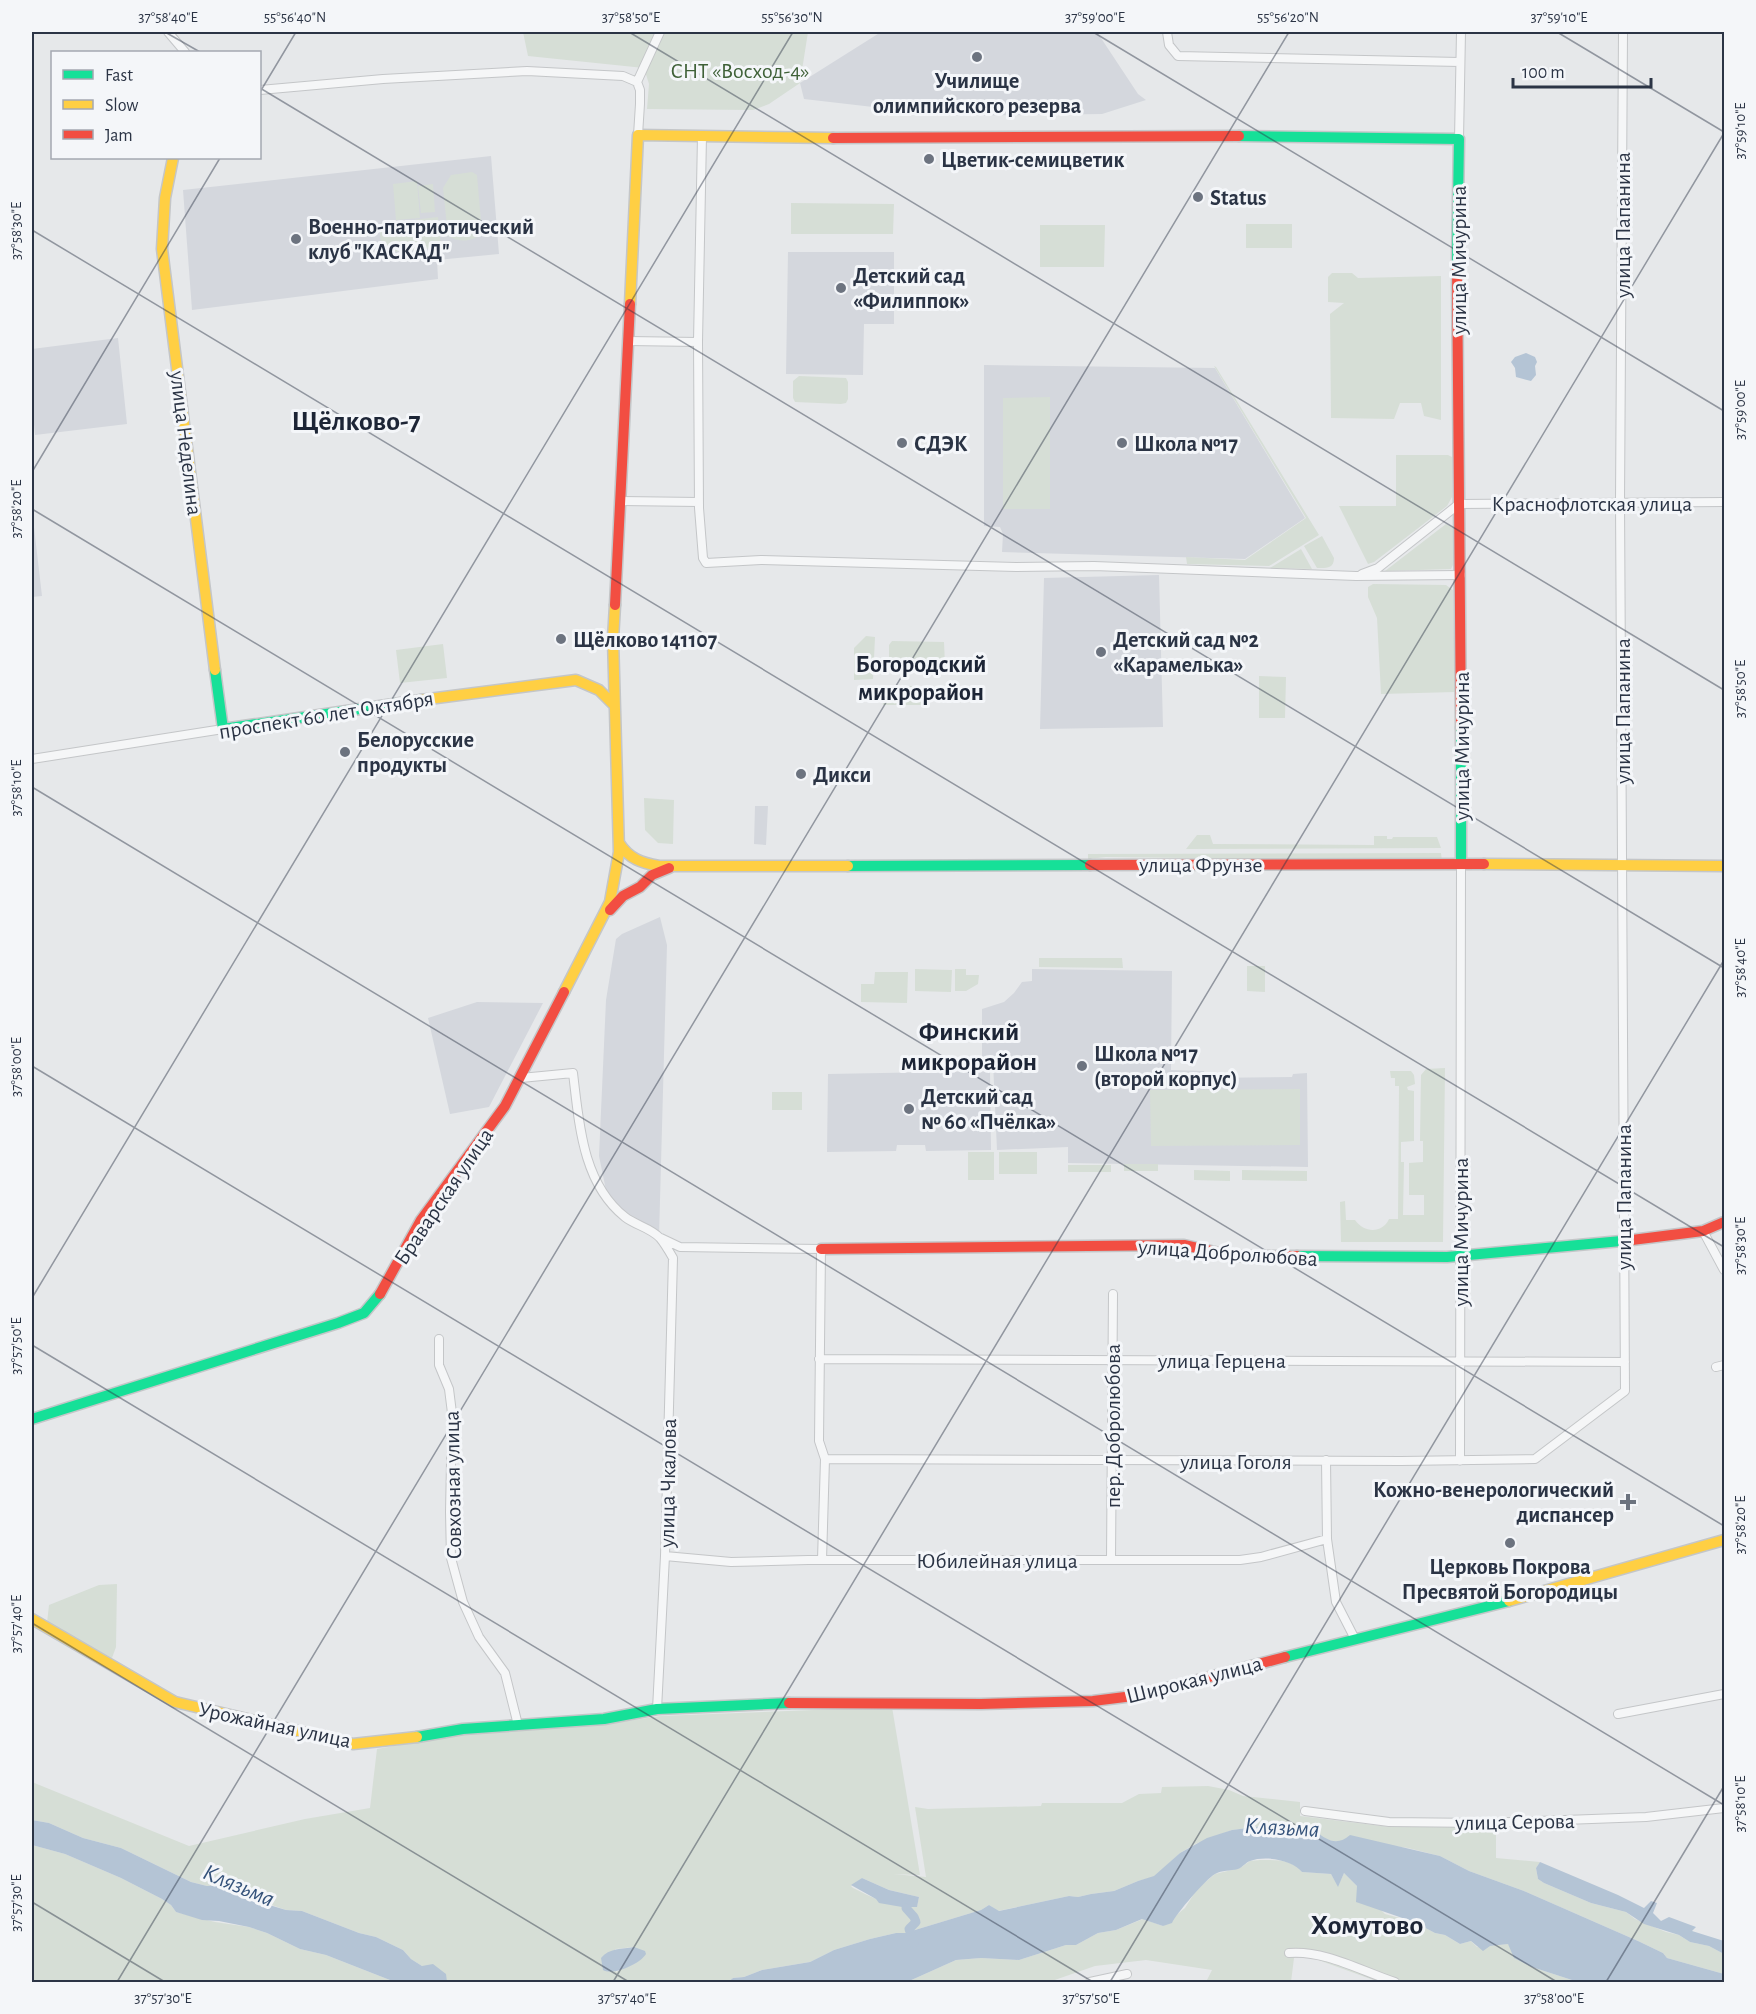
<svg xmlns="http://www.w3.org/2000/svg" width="1756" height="2014" font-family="'Alegreya Sans',sans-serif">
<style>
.built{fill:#d4d7dd}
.green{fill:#d6ded6;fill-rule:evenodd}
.water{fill:#b4c4d5}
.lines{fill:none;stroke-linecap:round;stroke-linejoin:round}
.canal{stroke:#b4c4d5;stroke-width:9}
.street-casing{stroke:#c4c6c8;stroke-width:10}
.fast-casing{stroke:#c4c6c8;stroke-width:13}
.slow-casing{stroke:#c4c6c8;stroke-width:13}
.jam-casing{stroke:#c4c6c8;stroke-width:13}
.street{stroke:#f5f6f7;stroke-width:8}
.fast{stroke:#16e098;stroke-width:10}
.slow{stroke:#ffcf43;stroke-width:10}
.jam{stroke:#f24e42;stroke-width:10}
.ticks{fill:none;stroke:#2b3445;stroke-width:1.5;stroke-opacity:0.45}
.poi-dot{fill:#6c737f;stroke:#f4f6f9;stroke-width:2}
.labels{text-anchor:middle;stroke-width:6;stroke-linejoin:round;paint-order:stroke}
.park-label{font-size:22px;fill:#3f6138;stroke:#f4f6f9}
.poi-label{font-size:22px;font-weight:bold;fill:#2b3445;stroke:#f4f6f9;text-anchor:start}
.street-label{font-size:22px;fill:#2b3445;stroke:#f4f6f9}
.neighbourhood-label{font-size:24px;font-weight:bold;fill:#1d2536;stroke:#f4f6f9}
.water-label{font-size:24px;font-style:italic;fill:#34527a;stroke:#f4f6f9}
.quarter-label{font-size:26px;font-weight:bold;fill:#1d2536;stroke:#f4f6f9}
.district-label{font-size:28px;font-weight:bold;fill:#1d2536;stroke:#f4f6f9}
.neatline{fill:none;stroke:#2b3445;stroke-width:2}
.ticks-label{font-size:15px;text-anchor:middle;fill:#2b3445}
</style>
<rect width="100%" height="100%" fill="#e6e8ea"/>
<path class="built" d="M881,32H1097L1138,94L1146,100L1102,114L951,116L804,99L800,83Z
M491,156L499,254L437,260L438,279L192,310L183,190Z
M788,252H894V324H864L863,375L786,374Z
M118,338L127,424L35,435L32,402V349Z
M984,365L1215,368L1305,518L1245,559L1002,552L1003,534L1000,527L984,526Z
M32,510L42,596L32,597Z
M1159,575L1163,727L1040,729L1044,578Z
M755,806H768L766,845L754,844Z
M660,917L667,945L659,1237L608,1200L599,1156L606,1000L616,939L622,934Z
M1032,969L1172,971L1171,1070L1204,1071L1205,1078L1292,1077L1293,1074L1307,1073L1308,1167L1068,1163V1147L997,1150L993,1062L982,1061V1009L1004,1002L1014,993L1022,982L1032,981Z
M477,1002L543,1003L489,1107L450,1114L428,1018Z
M990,1071L991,1150L926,1151L925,1145H897L896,1151L827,1152L828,1074Z"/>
<path class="green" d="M523,32H808L800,83L769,104L753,110L647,109L649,84L644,68L528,56Z
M472,172L477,175L482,233C473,242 459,243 448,236L443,188L451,175Z
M417,181L420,218L396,220L393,184Z
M433,184L435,212L421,213L418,186Z
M791,203L894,204L893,234H791Z
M438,217L441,247L382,253L379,224Z
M1246,224H1292V248H1246Z
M1040,225H1105L1104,267H1040Z
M1332,273H1352L1358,278L1441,276V420L1424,416L1421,403H1400L1394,419L1331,418L1330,314L1344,303L1328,302V277Z
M1214,366L1216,367L1319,535L1269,566L1187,564L1186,557L1245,560L1306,518Z
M799,376L846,378L848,382V399L846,403L841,404L795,402L793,398V381Z
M1050,397V509H1003V398Z
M1396,455H1448L1452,457V497L1447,506L1374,562L1368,564L1339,506H1396Z
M1446,524L1453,528V565L1451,569L1385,571Z
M1322,536L1334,558C1334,569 1326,568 1317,568L1304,546Z
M1301,549L1312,569L1270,568Z
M1373,584L1446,585L1453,590L1455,692L1381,694L1377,618L1368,597V587Z
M866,636L875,637L873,679L854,680V648Z
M892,641L944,642L945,665L940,668L893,667L889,662V645Z
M443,644L447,678L400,683L396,650Z
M1259,676L1286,677L1285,718H1259Z
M882,686H921V705H883Z
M644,798L674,800L673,844L658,843L645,830Z
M1197,835H1210L1213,844L1374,845V836H1387V839H1392L1393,837H1437L1441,848L1186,849Z
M1441,853L1442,861L1106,857L1088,859V854Z
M1039,958H1122L1123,968L1039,967Z
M1247,966H1265V992L1247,991Z
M915,969L952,970L951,992L915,991Z
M955,969H966V975H979L978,984L966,991H955Z
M875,972H908L907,1003L861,1002V984H874Z
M1445,1068L1443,1242H1341L1340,1202L1345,1201L1346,1220H1355C1364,1233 1382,1234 1389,1219H1398L1399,1086H1395V1078H1391L1390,1071H1411L1414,1075L1415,1084L1407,1087L1408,1090L1414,1091V1141L1401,1142V1162H1404L1403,1215H1424V1195H1409V1163L1423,1162V1141H1420L1421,1075L1426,1069Z
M1300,1089V1145L1151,1146L1150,1090Z
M772,1092H802V1110H772Z
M968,1152H994V1180H968Z
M999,1152H1037V1174H999Z
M1124,1164H1158V1171H1124Z
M1068,1165H1111V1172H1068Z
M1194,1170L1230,1171V1181L1194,1180Z
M1242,1170L1307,1171V1181L1242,1180Z
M117,1584L116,1647L112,1658L47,1623L49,1605L99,1585Z
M892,1707L920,1875L893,1874L926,1877L915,1807L928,1809L1041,1806L1042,1803H1122L1139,1794L1161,1793L1162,1787L1208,1786L1229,1790L1243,1796L1300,1802V1816L1390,1827H1496V1858L1540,1862L1536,1868L1538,1879L1544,1883L1591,1903L1626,1912L1635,1919L1666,1932L1679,1935L1690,1942L1709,1946L1724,1954V1974L1667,1958L1663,1953L1638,1941L1524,1891L1469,1871L1440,1856L1408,1848L1346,1839L1338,1842L1311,1837L1308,1833L1295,1836L1263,1826L1232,1830L1195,1844L1180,1853L1154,1877L1138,1881L1114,1891L1091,1894L1078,1897L1069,1896L998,1911L989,1905L981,1910L905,1933H896L870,1939L834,1950L810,1962L762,1970L744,1977L733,1978L728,1982H447L411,1959L403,1950L376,1937L359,1933L302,1911L286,1910L266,1903L241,1891L222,1885L207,1886L191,1882L121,1848L83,1838L49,1823L32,1820V1782L189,1846L305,1819L370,1808L377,1749L460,1734L600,1725L661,1716ZM862,1878L889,1890L919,1897L917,1906C895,1909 873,1898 853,1888L851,1886ZM634,1947L636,1963L616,1972L615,1949Z
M32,1845L65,1854L121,1878L162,1899L171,1905L176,1912L215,1922L249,1927L267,1933L300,1949L326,1955L395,1982H32Z
M1260,1860C1276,1860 1292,1859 1302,1872L1331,1874L1338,1886L1344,1873L1385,1914L1414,1922L1435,1933L1445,1935L1460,1944L1471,1941L1477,1947L1508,1944L1532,1967L1578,1982H1379L1310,1957L1294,1958L1291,1982H1206L1212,1970L1146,1960L1095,1966L1049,1982H907L956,1960L981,1958L1019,1960L1066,1945H1076L1098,1933L1116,1930L1143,1919L1163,1926L1185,1908L1197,1889L1215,1874L1240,1868L1250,1861Z"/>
<path class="water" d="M1526,353L1535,357L1537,362L1535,366L1536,375L1531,381L1516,377L1515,368L1511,362L1515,357Z
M32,1820L49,1823L83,1838L121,1848L191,1882L207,1886L222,1885L241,1891L266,1904L286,1910L302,1911L359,1933L376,1937L403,1950L411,1959L422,1966L433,1964L446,1974L447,1982H395L326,1955L300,1949L267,1933L249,1927L219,1921L202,1920L176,1912L171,1905L162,1899L121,1878L65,1854L32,1845Z
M1263,1826L1295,1836L1308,1833L1312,1837L1316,1831C1327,1841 1338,1846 1350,1835L1440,1856L1469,1871L1524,1891L1638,1941L1663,1953L1667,1958L1724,1974V1982H1578L1532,1967L1514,1958L1508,1944L1490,1946L1483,1951L1471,1941L1460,1944L1445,1935L1435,1933L1414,1922L1356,1902L1357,1886L1344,1873L1338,1887L1331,1874L1302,1872C1293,1860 1265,1855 1250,1861C1245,1863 1243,1867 1238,1869C1230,1871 1222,1870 1215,1874C1206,1879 1176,1914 1172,1923L1163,1926L1142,1919L1116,1930L1098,1933L1076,1945H1066L1019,1960L981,1958L956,1960L907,1982H728L733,1978L744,1977L762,1970L810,1962L834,1950L870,1939L896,1933H905L981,1910L989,1905L999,1911L1069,1896L1078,1897L1091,1894L1114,1891L1138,1881L1154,1876L1180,1853L1207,1838L1232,1830Z
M1540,1862L1618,1895L1644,1908L1651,1901L1657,1903L1653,1913L1661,1921L1669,1917L1696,1927L1692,1931L1724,1941V1954L1709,1946L1690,1942L1679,1935L1644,1924L1626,1912L1591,1903L1544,1883L1538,1879L1536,1868Z
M862,1878L889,1890L919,1897L917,1907H902L879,1903L876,1899L851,1885Z
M634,1947L645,1951L646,1954C640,1964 613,1976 603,1970L601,1958C609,1948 622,1949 634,1947Z"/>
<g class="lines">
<path class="canal" d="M906,1908L914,1917L916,1922L909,1929L914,1943"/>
<g class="street-casing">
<path id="street" d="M168,32L185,52
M1167,32L1169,45L1178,56L1460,62
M637,82L660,32
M260,90L383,79L527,71L623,76L637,82L640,90V104L638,135
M702,136L698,342L699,508L703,558L706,563L761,560L1016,567L1094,566L1356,576L1461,575
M1459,139L1461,32
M628,341L698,342
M621,501L699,502
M1362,574L1378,568L1459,504L1724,502
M32,759L223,729
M521,1078L573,1073C579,1122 582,1183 625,1217C635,1225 651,1228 660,1238C665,1244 669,1251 673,1258L665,1556L657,1709
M1703,1231L1724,1270
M661,1238L680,1247L821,1249L819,1441L825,1459L822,1560
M439,1339V1365L449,1389L452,1413L450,1512L451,1558L463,1602L479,1637L505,1673L518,1725
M819,1359L1625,1362
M1716,1367L1724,1365
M825,1459L1401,1461L1535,1459L1625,1391L1620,502L1623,32
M1326,1460L1327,1539L1336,1602L1355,1639
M1460,1461L1461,864
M665,1556L731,1562L808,1560H1240L1261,1557L1327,1539
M1111,1559L1113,1294
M1618,1714L1724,1694
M1305,1811L1389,1822L1482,1823L1646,1817L1724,1808
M1289,1953C1325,1950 1361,1971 1395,1982
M1090,1982L1127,1974"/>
</g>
<g class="fast-casing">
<path id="fast" d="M1239,136L1459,139L1457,267
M215,670L223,729L421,700
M1461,864V728
M848,866L1090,865
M1297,1256L1447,1257L1632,1240
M32,1419L338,1323L364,1313L380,1294
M1285,1657L1509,1601
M417,1737L463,1729L604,1719L657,1709L789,1703"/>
</g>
<g class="slow-casing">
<path id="slow" d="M173,158L165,198L162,249L215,670
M630,304L638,135L833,138
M421,700L576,680L599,690L613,704
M619,843C629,859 642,863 659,866H848
M1484,864L1724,866
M564,992L610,902L619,852L613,639L615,605
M1509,1601L1724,1540
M32,1619L175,1702L353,1744L417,1737"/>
</g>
<g class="jam-casing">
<path id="jam" d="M833,138L1239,136
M1457,267L1461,728
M615,605L630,304
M1090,865L1484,864
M610,910L623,896L640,887L652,875L669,868
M1632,1240L1703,1231L1724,1222
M821,1249L1184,1245L1233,1256H1297
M380,1294L421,1220L505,1106L564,992
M789,1703L981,1704L1093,1701L1141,1695L1285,1657"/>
</g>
<use href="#street" class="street"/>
<use href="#fast" class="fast"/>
<use href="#slow" class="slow"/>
<use href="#jam" class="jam"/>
</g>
<path class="ticks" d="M165,32L200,52M629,32L1724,690M1093,32L1724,411M1557,32L1724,132M260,88L1724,968M260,92L296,32M32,230L1724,1247M32,472L220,158M32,509L1724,1526M32,787L1724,1805M32,1066L1557,1982M32,1298L793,32M32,1345L1093,1982M32,1623L629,1982M32,1902L165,1982M117,1982L1289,32M613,1982L1724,133M1110,1982L1724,960M1606,1982L1724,1786"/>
<g class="poi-dot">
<circle cx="977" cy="57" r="6"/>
<circle cx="929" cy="159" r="6"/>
<circle cx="1198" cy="197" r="6"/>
<circle cx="296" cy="239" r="6"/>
<circle cx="841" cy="288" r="6"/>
<circle cx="902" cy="443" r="6"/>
<circle cx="1122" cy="443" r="6"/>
<circle cx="561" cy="639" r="6"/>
<circle cx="1101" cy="652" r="6"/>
<circle cx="345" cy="752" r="6"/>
<circle cx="801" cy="774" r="6"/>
<circle cx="1082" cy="1066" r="6"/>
<circle cx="909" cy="1109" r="6"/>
<path d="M1625 1493h6v6h6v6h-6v6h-6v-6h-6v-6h6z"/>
<circle cx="1510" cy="1543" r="6"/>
</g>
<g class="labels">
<g class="park-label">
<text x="740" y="78">СНТ «Восход-4»</text>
</g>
<g class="poi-label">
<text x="977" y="88" text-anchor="middle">Училище<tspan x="977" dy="25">олимпийского резерва</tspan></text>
<text x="941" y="167">Цветик-семицветик</text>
<text x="1210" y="205">Status</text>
<text x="308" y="234">Военно-патриотический<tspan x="308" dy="25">клуб "КАСКАД"</tspan></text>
<text x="853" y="283">Детский сад<tspan x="853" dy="25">«Филиппок»</tspan></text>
<text x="914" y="451">СДЭК</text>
<text x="1134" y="451">Школа №17</text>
<text x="573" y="647">Щёлково 141107</text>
<text x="1113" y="647">Детский сад №2<tspan x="1113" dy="25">«Карамелька»</tspan></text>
<text x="357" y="747">Белорусские<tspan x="357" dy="25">продукты</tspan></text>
<text x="813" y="782">Дикси</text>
<text x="1094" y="1061">Школа №17<tspan x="1094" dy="25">(второй корпус)</tspan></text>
<text x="921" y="1104">Детский сад<tspan x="921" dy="25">№ 60 «Пчёлка»</tspan></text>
<text x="1614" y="1497" text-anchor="end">Кожно-венерологический<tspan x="1614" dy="25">диспансер</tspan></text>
<text x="1510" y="1574" text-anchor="middle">Церковь Покрова<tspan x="1510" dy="25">Пресвятой Богородицы</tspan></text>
</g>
<g class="street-label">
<text transform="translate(1622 225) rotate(-90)" y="8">улица Папанина</text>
<text transform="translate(1458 260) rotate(-90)" y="8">улица Мичурина</text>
<text transform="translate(187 443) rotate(83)" y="8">улица Неделина</text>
<text x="1592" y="511">Краснофлотская улица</text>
<text transform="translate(1622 711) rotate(-90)" y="8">улица Папанина</text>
<text transform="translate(326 714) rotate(-9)" y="8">проспект 60 лет Октября</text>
<text transform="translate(1461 746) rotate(-90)" y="8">улица Мичурина</text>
<text x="1201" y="872">улица Фрунзе</text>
<text transform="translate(443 1196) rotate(-56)" y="8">Браварская улица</text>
<text transform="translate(1623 1197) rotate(-90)" y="8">улица Папанина</text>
<text transform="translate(1460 1232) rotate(-90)" y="8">улица Мичурина</text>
<text transform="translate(1228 1252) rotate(4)" y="8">улица Добролюбова</text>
<text x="1222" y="1368">улица Герцена</text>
<text transform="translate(1112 1426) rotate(-90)" y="8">пер. Добролюбова</text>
<text x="1236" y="1469">улица Гоголя</text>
<text transform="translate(667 1483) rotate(-89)" y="8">улица Чкалова</text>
<text transform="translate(452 1485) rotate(-91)" y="8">Совхозная улица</text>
<text x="997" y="1568">Юбилейная улица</text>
<text transform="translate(1194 1679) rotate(-14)" y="8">Широкая улица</text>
<text transform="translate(275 1724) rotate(12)" y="8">Урожайная улица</text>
<text transform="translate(1515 1821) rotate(-1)" y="8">улица Серова</text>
</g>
<g class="neighbourhood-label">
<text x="921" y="672">Богородский<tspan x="921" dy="28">микрорайон</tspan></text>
</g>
<g class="water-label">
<text transform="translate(1282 1827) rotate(3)" y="8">Клязьма</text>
<text transform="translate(239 1885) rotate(23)" y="8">Клязьма</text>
</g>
<g class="quarter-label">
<text x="969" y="1040">Финский<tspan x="969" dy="30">микрорайон</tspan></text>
</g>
<g class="district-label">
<text x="356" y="430">Щёлково-7</text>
<text x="1367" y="1934">Хомутово</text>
</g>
</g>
<rect width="1756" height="2014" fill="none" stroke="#f4f6f9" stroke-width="66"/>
<rect x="51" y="51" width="210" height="108" fill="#f4f6f9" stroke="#a4a8b1" stroke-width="1.5"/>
<rect x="63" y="70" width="30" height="9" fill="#16e098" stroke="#a4a8b1" stroke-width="1.5"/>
<text x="105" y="81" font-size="18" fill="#2b3445">Fast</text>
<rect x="63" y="100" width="30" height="9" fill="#ffcf43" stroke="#a4a8b1" stroke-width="1.5"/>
<text x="105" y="111" font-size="18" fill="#2b3445">Slow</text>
<rect x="63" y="130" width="30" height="9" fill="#f24e42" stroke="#a4a8b1" stroke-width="1.5"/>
<text x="105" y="141" font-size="18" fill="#2b3445">Jam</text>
<path d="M1513 78v9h138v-9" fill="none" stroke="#2b3445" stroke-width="3"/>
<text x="1522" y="78" font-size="18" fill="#2b3445" stroke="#f4f6f9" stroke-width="4.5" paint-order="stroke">100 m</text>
<rect x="33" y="33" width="1690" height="1948" class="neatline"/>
<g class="ticks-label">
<text x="168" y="22">37°58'40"E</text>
<text x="295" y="22">55°56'40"N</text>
<text x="631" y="22">37°58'50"E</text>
<text x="792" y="22">55°56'30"N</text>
<text x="1095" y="22">37°59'00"E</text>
<text x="1288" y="22">55°56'20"N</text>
<text x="1559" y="22">37°59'10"E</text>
<text transform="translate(1740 131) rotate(-90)" y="5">37°59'10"E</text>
<text transform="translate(16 231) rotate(-90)" y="5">37°58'30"E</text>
<text transform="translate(1740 410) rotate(-90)" y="5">37°59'00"E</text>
<text transform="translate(16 509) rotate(-90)" y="5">37°58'20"E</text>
<text transform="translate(1740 689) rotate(-90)" y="5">37°58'50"E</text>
<text transform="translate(16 788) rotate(-90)" y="5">37°58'10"E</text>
<text transform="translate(1740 968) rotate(-90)" y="5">37°58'40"E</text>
<text transform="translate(16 1067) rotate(-90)" y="5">37°58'00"E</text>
<text transform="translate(1740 1246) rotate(-90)" y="5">37°58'30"E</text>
<text transform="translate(16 1346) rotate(-90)" y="5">37°57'50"E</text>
<text transform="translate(1740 1525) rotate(-90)" y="5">37°58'20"E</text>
<text transform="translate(16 1624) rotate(-90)" y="5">37°57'40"E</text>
<text transform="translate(1740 1804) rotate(-90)" y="5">37°58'10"E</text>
<text transform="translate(16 1903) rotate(-90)" y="5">37°57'30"E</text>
<text x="163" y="2003">37°57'30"E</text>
<text x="627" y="2003">37°57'40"E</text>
<text x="1091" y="2003">37°57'50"E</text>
<text x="1554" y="2003">37°58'00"E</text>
</g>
</svg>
